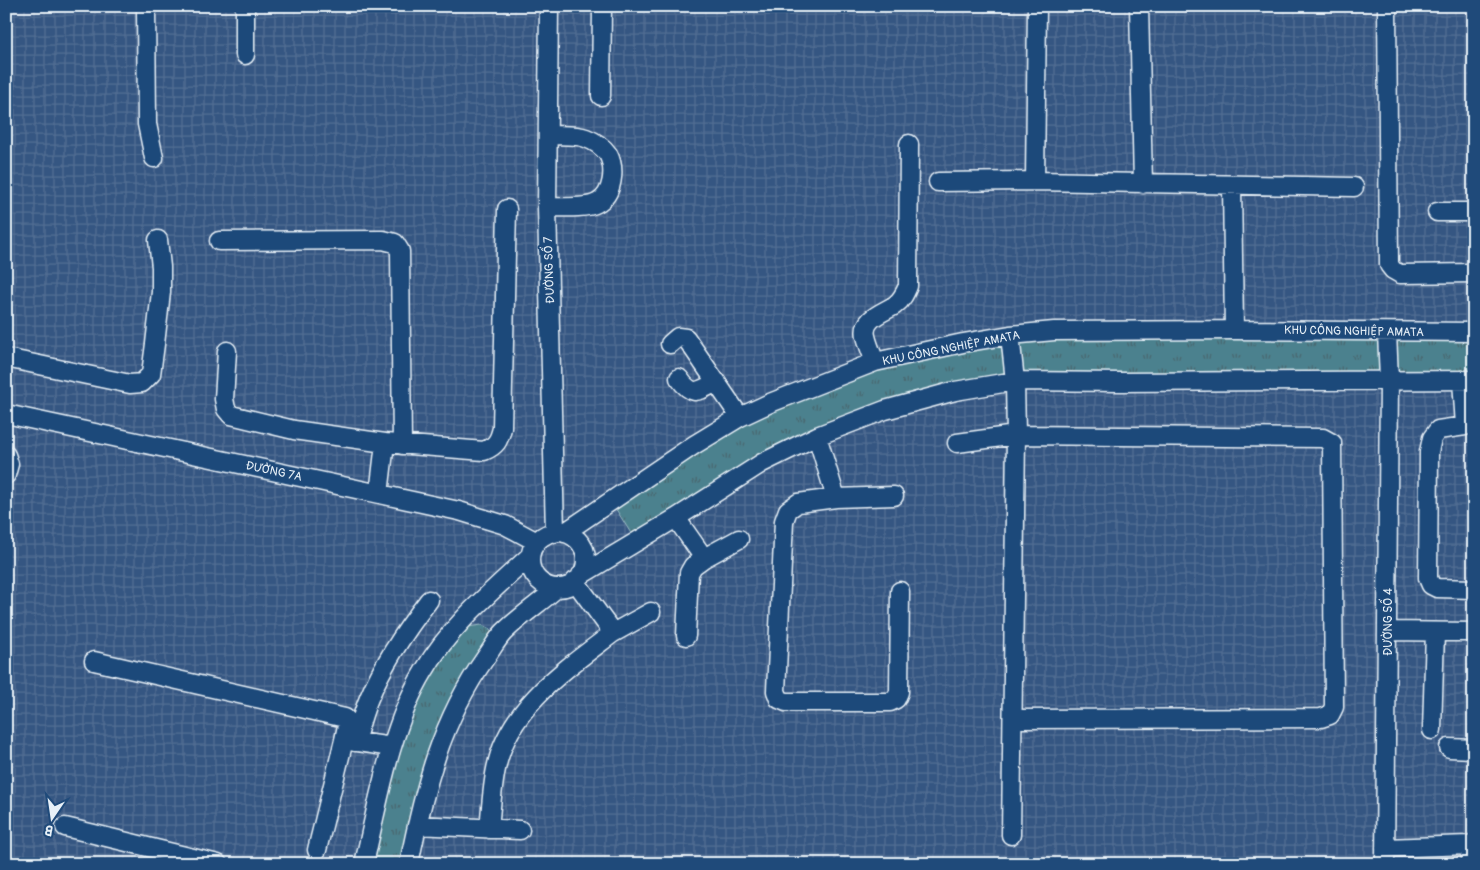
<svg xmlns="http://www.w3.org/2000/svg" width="1480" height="870" font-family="Pangolin,sans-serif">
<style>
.industrial{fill:url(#industrial-grid)}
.grass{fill:url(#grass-tufts);stroke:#9ab9c3}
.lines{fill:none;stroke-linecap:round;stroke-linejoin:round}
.minor-casing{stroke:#e8f1f8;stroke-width:21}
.minor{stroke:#1f4a7a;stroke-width:18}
.labels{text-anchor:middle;stroke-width:4;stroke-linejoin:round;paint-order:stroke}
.street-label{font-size:12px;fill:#e8f1f8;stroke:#1f4a7a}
</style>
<defs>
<pattern id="industrial-grid" width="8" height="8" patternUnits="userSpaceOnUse" patternTransform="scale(1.25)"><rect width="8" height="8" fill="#365682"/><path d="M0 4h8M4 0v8" fill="none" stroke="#536f94"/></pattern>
<pattern id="grass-tufts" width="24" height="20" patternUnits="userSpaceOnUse" patternTransform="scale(1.25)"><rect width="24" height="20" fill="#4c818e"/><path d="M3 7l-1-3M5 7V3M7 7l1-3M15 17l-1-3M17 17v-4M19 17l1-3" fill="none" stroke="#49676f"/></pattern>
</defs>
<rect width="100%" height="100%" fill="#1f4a7a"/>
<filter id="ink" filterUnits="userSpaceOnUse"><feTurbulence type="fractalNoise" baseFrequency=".02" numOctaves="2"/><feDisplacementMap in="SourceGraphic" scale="10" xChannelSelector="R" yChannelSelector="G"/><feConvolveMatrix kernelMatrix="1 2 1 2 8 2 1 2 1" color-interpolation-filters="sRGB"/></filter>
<g filter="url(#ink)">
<path class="industrial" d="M6,6H1474V864H6Z"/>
<path class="grass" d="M1233,337L1383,339L1385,373L1019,374L1015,342L1054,339Z
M1392,339L1474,340V372L1393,373Z
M1006,343L1010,375L881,404L632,535L614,506L744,423L773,410L878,369Z
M482,625L490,629L493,635C473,663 454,691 439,723C421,763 412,820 401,864H372C385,804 398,727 430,674C440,657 455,642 468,627Z"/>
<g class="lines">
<g class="minor-casing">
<path id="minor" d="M146,6L147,124L154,158
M245,6V55
M549,6L547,207L555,533
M1037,6L1035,181L1354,187
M1139,6L1143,184
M1387,6L1389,265L1393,270L1400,274L1474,273
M601,96L602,6
M938,182L1035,181
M1232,185L1234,330
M547,207C560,207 586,209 597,203C613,195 616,169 608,154C603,147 594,141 586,138C575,134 559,136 548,135
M1437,212H1474
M219,241L383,240L395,243L400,251L402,445
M1010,335L1015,381L1016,435L1011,835
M670,344L678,337L686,338L740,417
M227,351L224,399L226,409L231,415L294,430L385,443
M6,358L130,384L142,383L151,374L155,344L161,292V267L158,240
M875,362C872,354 868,345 866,336C862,318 883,313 895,305C902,300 905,293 908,286L909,144
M679,378C693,398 698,391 717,382
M1462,380L1465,426L1438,430L1432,438L1429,452L1428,578L1431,585L1437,588L1474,589
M6,414L459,511L505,525L537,542
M817,436L836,498L798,503L788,510L784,521L776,691L779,699L786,702H890L896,699L899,692L900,591
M957,443L1016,435L1323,438L1332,443L1334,707L1330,715L1321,718L1013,719
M6,455L9,464L6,475
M379,494L385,443L484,451C496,446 499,441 502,428L507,209
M836,498L894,496
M676,518L704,558L739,539
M530 560a28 28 0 1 1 56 0a28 28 0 1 1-56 0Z
M564,533L694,445L740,417L770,403L875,362L963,343L1010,335L1054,331L1234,330L1474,332
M581,575L676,518L762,463L817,436L885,410L955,391L1015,381L1121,382L1474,380
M1388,631L1474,632
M613,633L651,612
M686,636L689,573L693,566L704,558
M94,661L345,718L348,721L344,740
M1432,730L1435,632
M355,742C359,728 363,712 369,698C384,662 405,631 429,600
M1449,748L1474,749
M417,825L520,830
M65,827L218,864
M489,829C491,809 492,788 496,769C508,707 567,668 613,633L575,581
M1469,845L1472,864
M1385,848L1469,845L1474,843
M317,850L344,740L392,747
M364,864C378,802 391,725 424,671C449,627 493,590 530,556
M409,864C424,788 441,721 486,657C492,649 497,639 504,632C520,616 540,603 557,588
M1385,864L1389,380L1387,332"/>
</g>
<use href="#minor" class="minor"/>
</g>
</g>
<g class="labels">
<g class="street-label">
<text transform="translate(549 270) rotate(-92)" y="4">ĐƯỜNG SỐ 7</text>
<text transform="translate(1354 331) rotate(1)" y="4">KHU CÔNG NGHIỆP AMATA</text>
<text transform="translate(951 348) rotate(-11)" y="4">KHU CÔNG NGHIỆP AMATA</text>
<text transform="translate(274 471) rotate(12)" y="4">ĐƯỜNG 7A</text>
<text transform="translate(1388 622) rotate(-90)" y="4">ĐƯỜNG SỐ 4</text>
</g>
</g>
<rect width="1480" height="870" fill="none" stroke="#1f4a7a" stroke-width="25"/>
<rect x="12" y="12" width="1455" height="845" fill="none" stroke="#e8f1f8" stroke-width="2" filter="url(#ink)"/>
<g transform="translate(52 818) rotate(193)" stroke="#1f4a7a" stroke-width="4" paint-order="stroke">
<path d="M0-4L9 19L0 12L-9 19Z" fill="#e8f1f8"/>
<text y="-8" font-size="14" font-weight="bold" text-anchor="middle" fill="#e8f1f8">B</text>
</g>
</svg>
